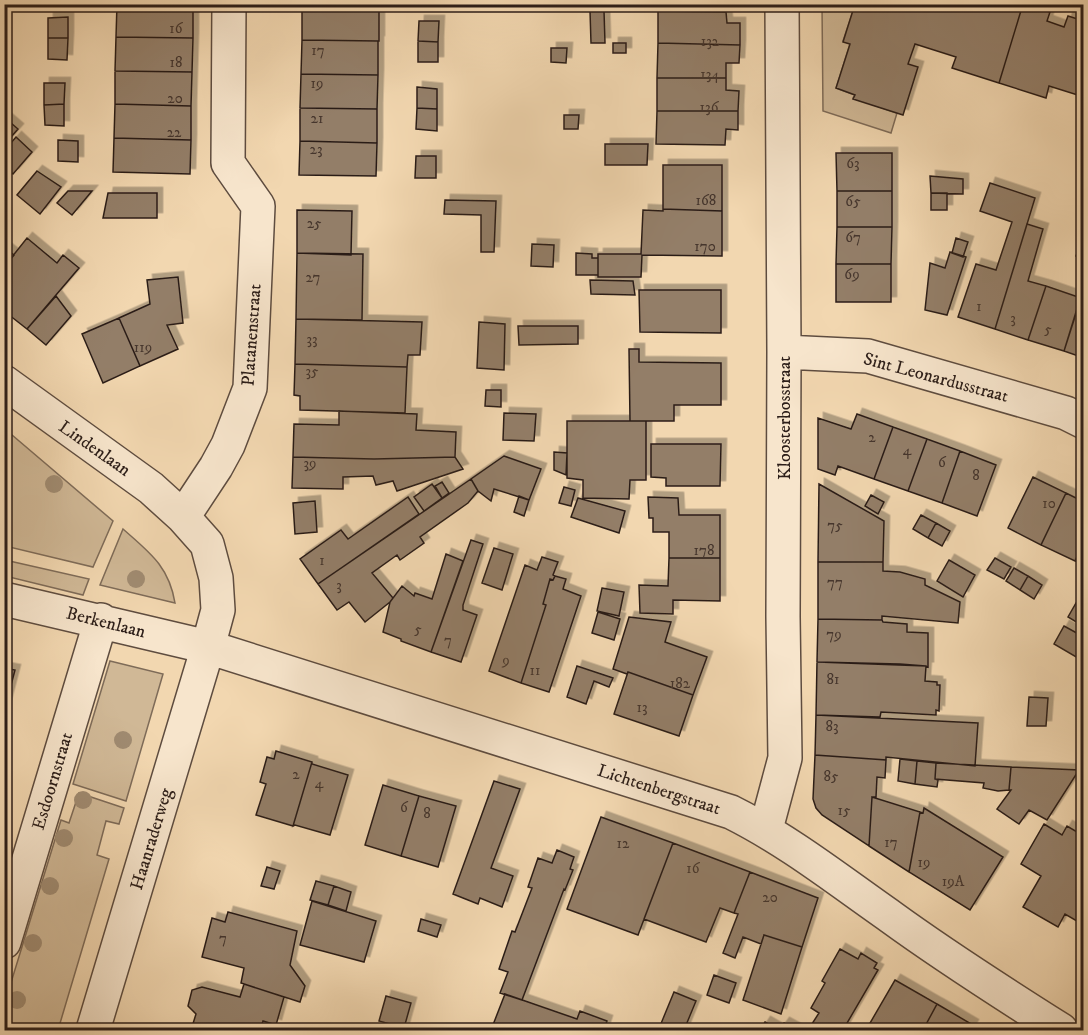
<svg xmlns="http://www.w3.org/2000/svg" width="1088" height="1035" font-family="'IM FELL DW Pica',serif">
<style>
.green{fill:#d0b896;stroke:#7e6b58;stroke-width:1.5}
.building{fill:#937e68;stroke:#2c1e19;stroke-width:1.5;filter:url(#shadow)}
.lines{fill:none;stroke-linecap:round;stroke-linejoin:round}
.minor-casing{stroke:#5e4c3f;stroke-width:36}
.minor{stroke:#f7e5cc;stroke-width:33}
.tree{fill:#a08b71}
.labels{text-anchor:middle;stroke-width:4.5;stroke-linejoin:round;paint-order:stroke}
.number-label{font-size:15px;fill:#46362d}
.street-label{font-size:18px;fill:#2c1e19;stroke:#f7e5cc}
</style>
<defs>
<filter id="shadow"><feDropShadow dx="5.5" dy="-5.5" stdDeviation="0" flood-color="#0004"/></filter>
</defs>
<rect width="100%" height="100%" fill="#f2d7b0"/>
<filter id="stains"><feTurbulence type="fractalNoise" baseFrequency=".00333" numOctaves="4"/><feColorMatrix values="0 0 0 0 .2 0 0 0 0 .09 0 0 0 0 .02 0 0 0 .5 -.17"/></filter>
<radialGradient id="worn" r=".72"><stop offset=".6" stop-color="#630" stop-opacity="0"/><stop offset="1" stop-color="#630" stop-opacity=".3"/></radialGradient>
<path class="green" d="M822,5H855L843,41L850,44L836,88L855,95L853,98L897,113L891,133L823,111Z
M5,429L113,521L93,567L5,546Z
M123,529C149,552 169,566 175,603L100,585Z
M5,560L89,579L83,595L5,576Z
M110,661L163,674L126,801L73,784Z
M79,793L124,808L119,824L106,821L97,855L109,859L58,1030H5V1002L61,820L69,823Z"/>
<path class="building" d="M117,4H193V38L116,37Z
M302,4H379V7L302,6Z
M589,4H604V11H590Z
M658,4H727L726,12L658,11Z
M855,4H1023L999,83L952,68L956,57L915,44L908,64L918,67L903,115L853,99L855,95L836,88L850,44L843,42Z
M1023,4L1050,12L1047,21L1064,27L1068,16L1084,21V97L1049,86L1046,98L999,83Z
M302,6L379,7V41L302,40Z
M590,11H604L605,43H591Z
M658,11L726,12L727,23H740V45L658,43Z
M68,17V38H48V18Z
M419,21H439L438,42L418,41Z
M116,37L193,38L192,72L115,71Z
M48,38H68L67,60L48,59Z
M302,40L378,41V75L301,74Z
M418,41L438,42V62H418Z
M613,43H626V53H613Z
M658,43L740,45L739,63H726V78H657Z
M551,48H567L566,63L551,62Z
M115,71L192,72L191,106L115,104Z
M301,74L378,75L377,109L300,108Z
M657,78H726V90L739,91L738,111H657Z
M44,83H65L64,104L44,105Z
M417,87L437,89V109L417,108Z
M64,104V126L45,125L44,105Z
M115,104L191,106V140L114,138Z
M300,108L377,109V143L300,141Z
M417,108L437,109V131L416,129Z
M657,111H738V130L726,129L725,145L656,144Z
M564,115H579L578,129H564Z
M4,117L18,129L5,144L4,143Z
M16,137L32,152L13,174L4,167V151Z
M114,138L191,140L190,174L113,172Z
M58,140L78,141V162L58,161Z
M300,141L377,143L376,176L299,175Z
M605,144H648L647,165H605Z
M836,153H892V191H837Z
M416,156H436V178H415Z
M663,165H722V211L663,209Z
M37,171L61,187L40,214L17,195Z
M930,176L963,179V194L931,193Z
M990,183L1035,198L995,329L958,317L976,264L996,270L1012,222L980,211Z
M68,191H92L72,215L57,203Z
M837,191H892V227H837Z
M108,193H157V218H103Z
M931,193H947V210H931Z
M445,200L496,201L494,252H481V215L444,214Z
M663,209L722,211V256L642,255L641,277H598V254H641L643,210L663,211Z
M297,210L352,211L351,255L297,253Z
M1027,224L1043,229L1028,281L1046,286L1028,340L995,329Z
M837,227H892L891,264H836Z
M27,238L57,263L63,255L79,268L27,329L4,311V267Z
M956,238L968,242L963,257L952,253Z
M1081,242L1084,243V259L1076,256Z
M532,244L554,245L553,267L531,266Z
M4,247L14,255L4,267Z
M950,252L966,257L947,315L925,310L930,263L945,268Z
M297,253L363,254L362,320L296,319Z
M576,253L592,254V258H598V275H576Z
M836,264H891V302H836Z
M178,277L183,323L167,325L178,349L140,366L119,318L150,304L147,280Z
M590,280L633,281L635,295L591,294Z
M1046,286L1081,298L1064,351L1028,340Z
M639,290H721V333L640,332Z
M56,296L71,316L46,345L27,329Z
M1080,299L1084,300V358L1064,351Z
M119,318L140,366L103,383L82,334Z
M296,319L422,322L420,355H408L407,367L295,364Z
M479,322L505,324L504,370L477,368Z
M518,326H578V344L519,345Z
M629,349H639V362L721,363V405H674V421H630Z
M295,364L407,367L405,413L300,410V396L294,395Z
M486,390H501V407L485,406Z
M339,411L417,414L416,430L456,432L455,457L374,459L293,457L294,424L339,425Z
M504,413L536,414L534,441L503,440Z
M857,414L893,427L874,479L838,466L835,475L818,469V418L851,429Z
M567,421H646V480H630L629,499L583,498V480L567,478Z
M893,427L927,439L908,491L874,479Z
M927,439L960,451L942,503L908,491Z
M651,444H721L720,486H666V478L651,477Z
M960,451L996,465L977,516L942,503Z
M554,452L567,453L566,475L554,470Z
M504,456L541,469L529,500L494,489L491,501L478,491L471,479Z
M293,457L374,459L455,457L463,469L397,491L393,481L376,485L373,476L343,477V489L292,488Z
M1033,477L1066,493L1041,545L1008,528Z
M471,479L478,491L468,503L420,537L424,543L400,560L397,555L372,573L393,598L390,602L365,622L349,602L337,610L318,584Z
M442,482L449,493L442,498L435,486Z
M432,484L442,498L424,511L414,497Z
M819,484L884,521L883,562H818Z
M564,487L575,490L571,506L559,503Z
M1066,493L1084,502V542L1075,561L1041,545Z
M871,495L884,502L878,514L865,506Z
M519,496L529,500L524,516L514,512Z
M408,497L419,514L318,584L300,559L341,530L348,539Z
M648,497L678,498L679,515H720V558H669V532H653V518H649Z
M578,498L625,511L619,533L571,517Z
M315,501L317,532L295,534L293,503Z
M921,515L936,523L928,538L913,529Z
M936,523L950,531L942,546L928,538Z
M471,540L483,544L463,605V610L477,615L461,662L431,652Z
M1084,542V565L1075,561Z
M494,548L513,554L502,590L482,583Z
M446,554L463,561L431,652L401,641V639L383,632L390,602L402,586L414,596L415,593L432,599Z
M542,557L558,562L553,575L555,576L553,580L550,579L543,604L546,605L521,683L489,671L525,565L537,570Z
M669,558H720V601L673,600V614L640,613L639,585L668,586Z
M995,558L1011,567L1004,579L987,570Z
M949,560L975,575L963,597L937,581Z
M818,562H883V571L900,572L925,579V585L960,602L958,623L882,616V620L818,619Z
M1014,568L1028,576L1020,590L1006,581Z
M555,576L566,579L563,589L581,596L549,692L521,683L546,605L543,604L550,579L553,580Z
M1028,576L1042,585L1034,599L1020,590Z
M602,588L624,592L619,616L597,611Z
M1076,603L1084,608L1083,626L1068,617Z
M598,612L620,619L614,640L592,633Z
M629,617L671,622L665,642L707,657L693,695L628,672L627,674L613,669Z
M818,619L882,620L883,622L907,624V632L928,633V667L926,666L900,664L817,662Z
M1064,626L1084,637L1083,661L1054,644Z
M817,662L926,666L925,681L937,682V685H940L939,711L936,710V715L881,712L880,717L816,715Z
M577,666L613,678L609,687L594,681L586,704L567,697Z
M4,668L15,670L4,712Z
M628,672L693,695L679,736L614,714Z
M1029,697L1048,698L1046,726H1027Z
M816,715L978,723L975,766L886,757V760L815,755Z
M276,751L312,762L293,826L256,815L266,784L260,782L267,757L274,759Z
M815,755L886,760L885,778L877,777L876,797H872L869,846L822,815L816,808L813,799Z
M900,759L917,761L915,784L898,781Z
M917,761L936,763L935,779L938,780L937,787L915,784Z
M312,762V764L348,775L330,835L295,825L293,826Z
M936,763L1011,767L1009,790L998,791L983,788L984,783L935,779Z
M1011,767L1079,770L1047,820L1029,810L1019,824L997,809L1011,790H1009Z
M494,781L520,789L491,868L513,876L502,907L480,898L478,904L453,894Z
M383,785L419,796L401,856L365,845Z
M419,796L456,806L438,867L401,856Z
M872,797L920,812L909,872L869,846Z
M924,808L1003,857L970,910L909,872L920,812L923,813Z
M601,817L673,843L638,935L567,909Z
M1044,824L1062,835L1067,826L1084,836V921L1082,924L1065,914L1058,927L1023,907L1041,876L1021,864Z
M673,843L750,872L734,913L720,908L706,942L644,919Z
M557,850L574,857L570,869L573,870L565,890L564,889L522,1000L500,993L508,972L499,969L512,931L515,932L532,888L528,887L538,858L552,863Z
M267,867L280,871L274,889L261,886Z
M750,872L818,898L802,947L764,935L761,944L743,937L735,958L723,953L738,914L734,913Z
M316,881L334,886L328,905L310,900Z
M334,886L351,892L346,911L328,905Z
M312,901L376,921L364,962L300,945Z
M228,912L297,931L290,965L305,986L300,1002L241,983L244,968L202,957L212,918L225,922Z
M421,919L441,925L437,937L418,931Z
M764,935L802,947L781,1014L743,1000Z
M840,949L858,959L861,953L877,963L874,968L878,970L843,1030H808L819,1013L811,1008L825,983L822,981Z
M714,975L736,983L729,1003L707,995Z
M895,980L937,1004L923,1030H866Z
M244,984L284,997L276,1025L263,1021L260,1030H191L196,1014L188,1006L192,990L202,987L240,997Z
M674,992L696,1001L684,1030H670L660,1026Z
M505,994L577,1019L580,1011L607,1021L604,1030H491Z
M386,996L411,1003L404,1028L379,1021Z
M937,1004L973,1025L970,1030H923Z
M765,1022L779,1030H760Z
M784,1023L797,1030H779Z"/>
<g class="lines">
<g class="minor-casing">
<path id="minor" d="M784,352L868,356L1066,413L1084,422
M4,382L151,488L183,517L207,544L216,578L218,610L208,647L93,1030
M183,517L216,467L228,445L250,388L258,206L228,163L229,4
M4,599L208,647L731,812C789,841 838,880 891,917C946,957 1004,994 1061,1030
M766,829L785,758L783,617L784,352L782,4
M4,942L101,620"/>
</g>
<use href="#minor" class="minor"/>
</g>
<g class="tree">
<circle cx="54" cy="484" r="9"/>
<circle cx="136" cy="579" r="9"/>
<circle cx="123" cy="740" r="9"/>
<circle cx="83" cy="800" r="9"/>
<circle cx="64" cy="838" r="9"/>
<circle cx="50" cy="886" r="9"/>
<circle cx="33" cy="943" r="9"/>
<circle cx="17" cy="1000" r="9"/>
</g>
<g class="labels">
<g class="number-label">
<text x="176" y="33">16</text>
<text x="710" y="46">132</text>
<text x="318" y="55">17</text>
<text x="176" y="67">18</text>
<text x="710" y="79">134</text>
<text x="317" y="88">19</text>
<text x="175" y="103">20</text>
<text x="709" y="112">136</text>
<text x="317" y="123">21</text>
<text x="174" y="137">22</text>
<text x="316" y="154">23</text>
<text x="853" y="168">63</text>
<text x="706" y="205">168</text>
<text x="853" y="206">65</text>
<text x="314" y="228">25</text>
<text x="853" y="242">67</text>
<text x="705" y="251">170</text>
<text x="852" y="279">69</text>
<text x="313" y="282">27</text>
<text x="979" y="311">1</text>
<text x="1013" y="323">3</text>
<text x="1048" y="334">5</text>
<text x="312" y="344">33</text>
<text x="143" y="352">119</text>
<text x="312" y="376">35</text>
<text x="872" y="442">2</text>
<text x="907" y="455">4</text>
<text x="942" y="467">6</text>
<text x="310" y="468">39</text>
<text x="976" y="480">8</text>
<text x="1049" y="508">10</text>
<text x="835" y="530">75</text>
<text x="704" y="555">178</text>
<text x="322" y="565">1</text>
<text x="835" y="587">77</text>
<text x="339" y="590">3</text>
<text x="418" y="634">5</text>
<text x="834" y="639">79</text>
<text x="448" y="645">7</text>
<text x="506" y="665">9</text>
<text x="535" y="675">11</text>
<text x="833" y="684">81</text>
<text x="680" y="688">182</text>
<text x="642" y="712">13</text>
<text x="832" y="731">83</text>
<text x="296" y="779">2</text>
<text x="831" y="781">85</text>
<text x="319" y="788">4</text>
<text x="404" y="812">6</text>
<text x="844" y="815">15</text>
<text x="427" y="818">8</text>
<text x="891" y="847">17</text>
<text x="623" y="848">12</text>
<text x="924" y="867">19</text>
<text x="693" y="873">16</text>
<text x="953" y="886">19A</text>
<text x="770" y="902">20</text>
<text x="223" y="943">7</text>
</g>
<g class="street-label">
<text transform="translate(251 335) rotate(-86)" y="6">Platanenstraat</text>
<text transform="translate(936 377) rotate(15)" y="6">Sint Leonardusstraat</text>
<text transform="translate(784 418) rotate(-90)" y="6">Kloosterbosstraat</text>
<text transform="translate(95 448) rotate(35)" y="6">Lindenlaan</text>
<text transform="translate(106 622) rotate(14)" y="6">Berkenlaan</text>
<text transform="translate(52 781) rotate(-73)" y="6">Esdoornstraat</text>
<text transform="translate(659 789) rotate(18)" y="6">Lichtenbergstraat</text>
<text transform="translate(151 839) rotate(-73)" y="6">Haanraderweg</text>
</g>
</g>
<rect width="1088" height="1035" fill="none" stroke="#f2d7b0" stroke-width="24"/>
<rect x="6" y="6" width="1076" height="1023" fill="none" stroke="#2c1e19" stroke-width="3"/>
<rect x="12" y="12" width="1064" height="1011" fill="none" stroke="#2c1e19" stroke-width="1.5"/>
<rect width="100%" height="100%" filter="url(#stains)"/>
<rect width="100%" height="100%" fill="url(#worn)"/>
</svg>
